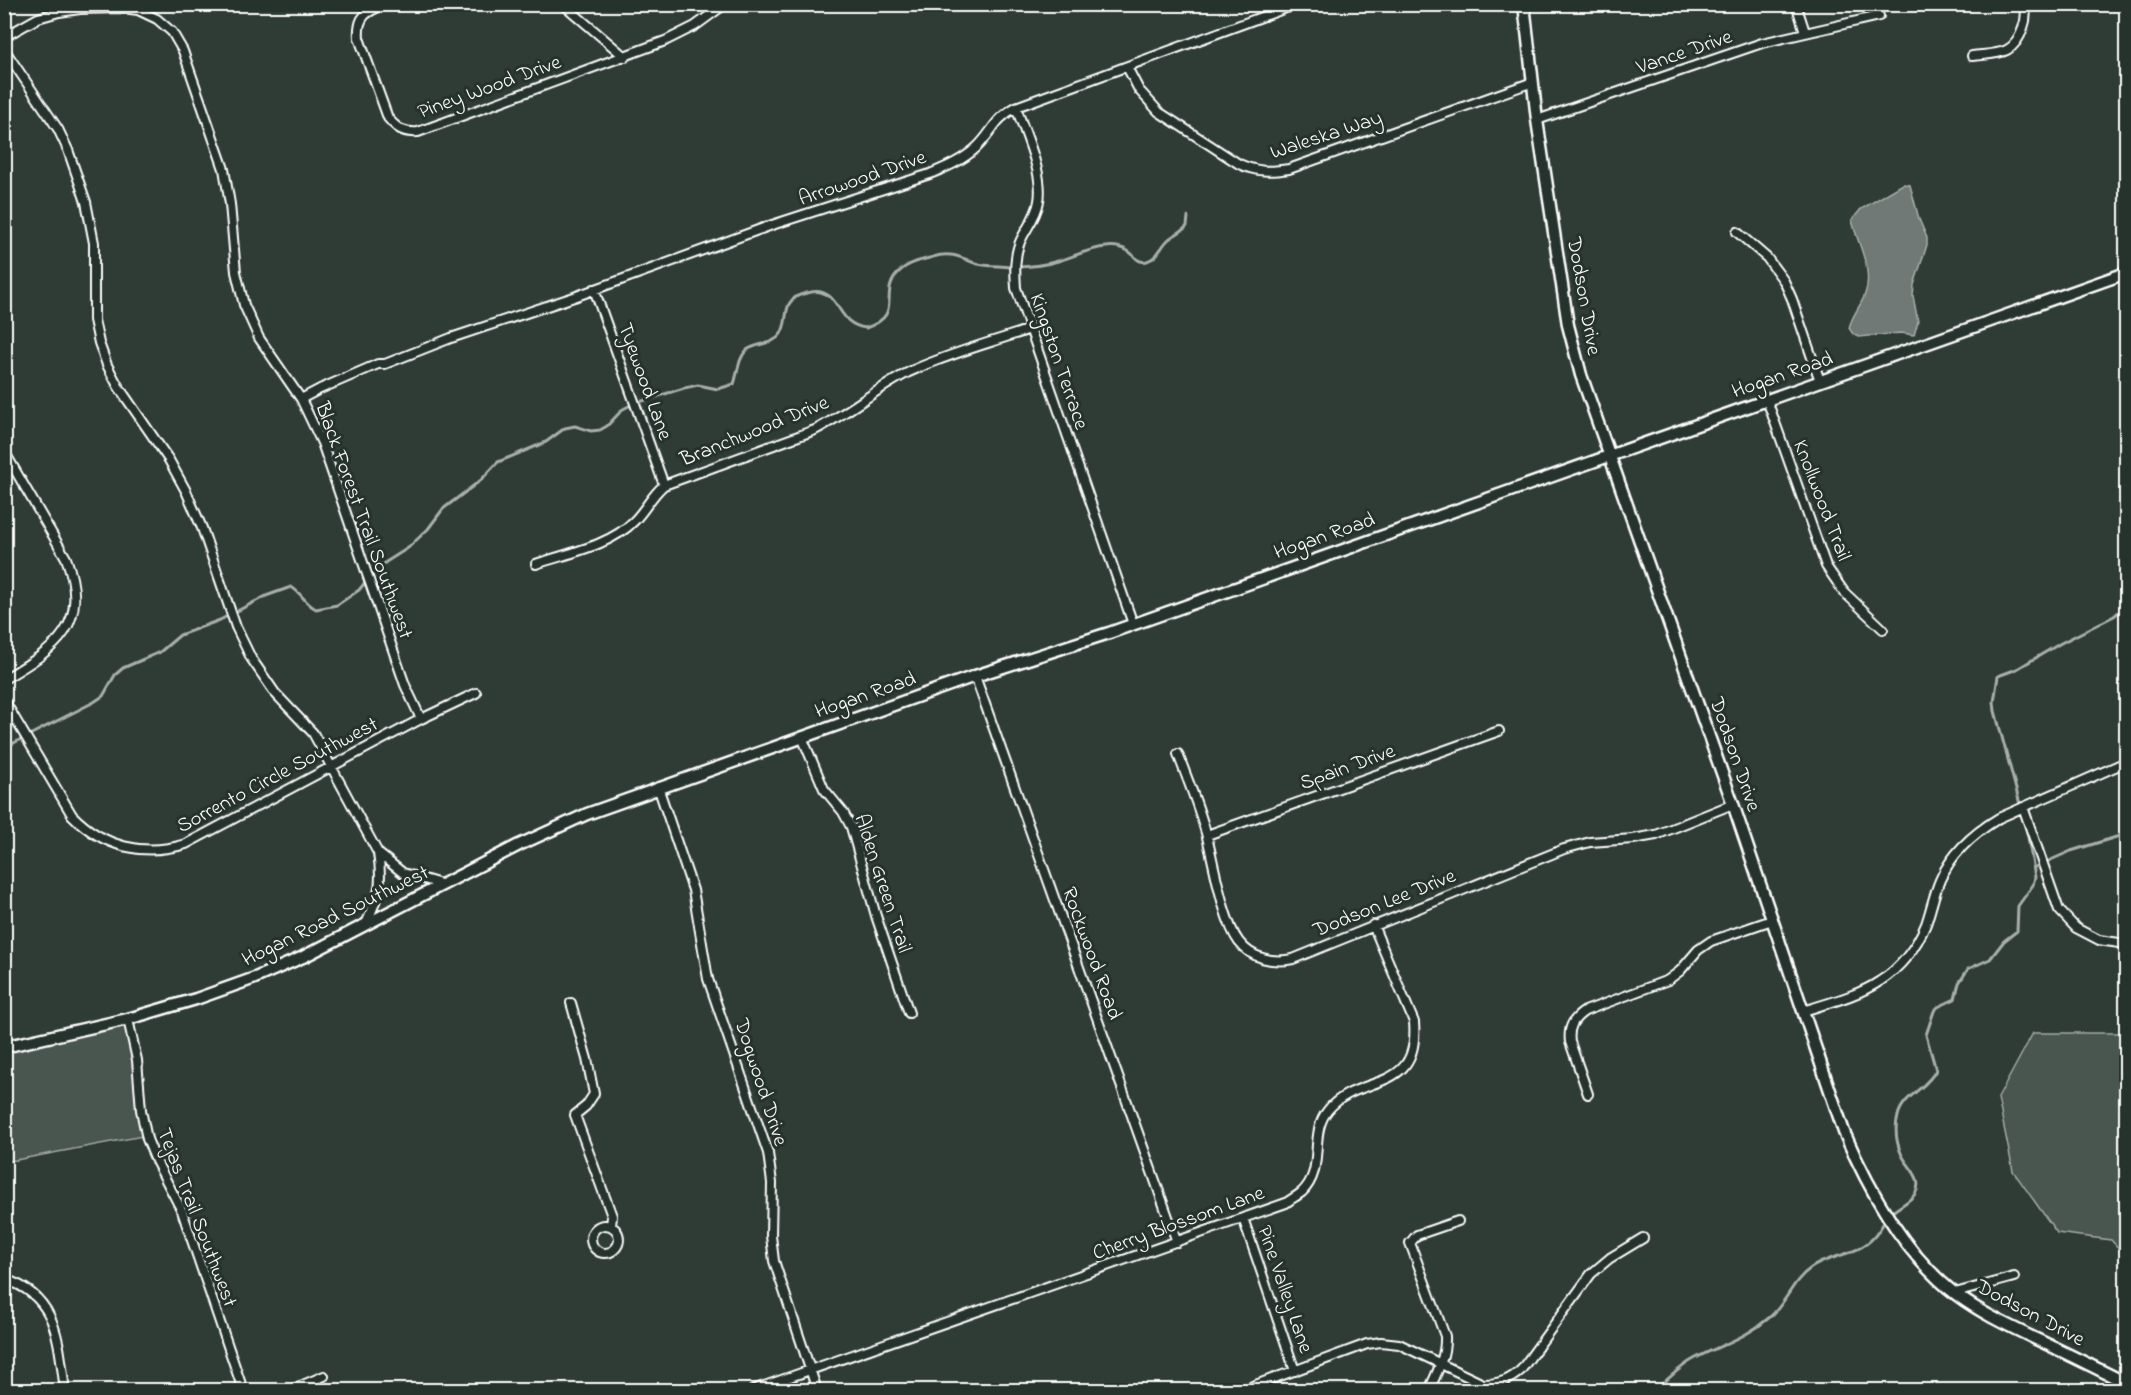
<svg xmlns="http://www.w3.org/2000/svg" width="2131" height="1395" font-family="'Indie Flower',sans-serif">
<style>
.green{fill:#4a544f;stroke:#a4aaa7;stroke-width:1.5}
.water{fill:#707975;stroke:#a9afac;stroke-width:1.5}
.lines{fill:none;stroke-linecap:round;stroke-linejoin:round}
.stream{stroke:#a9afac;stroke-width:3}
.street-casing{stroke:#fff;stroke-width:12}
.secondary-casing{stroke:#fff;stroke-width:15}
.street{stroke:#26332d;stroke-width:8}
.secondary{stroke:#26332d;stroke-width:10}
.labels{text-anchor:middle;stroke-width:6;stroke-linejoin:round;paint-order:stroke}
.street-label{font-size:21px;fill:#fff;stroke:#26332d}
</style>
<rect width="100%" height="100%" fill="#2f3b35"/>
<filter id="ink" filterUnits="userSpaceOnUse"><feTurbulence type="fractalNoise" baseFrequency=".0167" numOctaves="2"/><feDisplacementMap in="SourceGraphic" scale="12" xChannelSelector="R" yChannelSelector="G"/><feConvolveMatrix kernelMatrix="1 2 1 2 8 2 1 2 1" color-interpolation-filters="sRGB"/></filter>
<g filter="url(#ink)">
<path class="green" d="M126,1020L143,1136L5,1162V1039Z
M2033,1033H2126V1256L2111,1240L2057,1233L2013,1171L1998,1098Z"/>
<path class="water" d="M1903,184L1910,185L1919,219L1927,238V245L1914,285L1913,296L1918,322L1914,335L1901,333L1859,337L1853,334L1849,328C1852,315 1861,306 1865,294C1874,270 1857,243 1852,220L1861,209Z"/>
<g class="lines">
<path class="stream" d="M4,748L94,702L103,696L115,675L123,668L160,652L180,635L220,620L266,596L291,587C301,592 304,603 316,609L337,605L359,590L367,580L386,562L408,548L428,529L443,509L481,480L498,462L546,442L565,428L575,426L591,431L600,430L607,426L623,409L633,404L684,388L698,385L718,389L734,384C738,373 738,358 747,350C756,343 773,345 780,335C791,321 779,301 803,294C809,293 815,290 821,292C842,298 837,324 866,328C906,314 876,293 900,271C908,263 922,260 933,257C949,252 958,256 972,262C979,265 991,266 999,266C1019,268 1038,267 1058,261C1073,257 1090,248 1106,247C1113,246 1121,247 1128,251C1135,255 1137,264 1147,261C1159,257 1160,247 1169,239C1175,234 1182,232 1187,226L1188,217
M2021,808L1995,711L1994,702L1998,676L2017,669L2061,643L2114,616L2120,611L2126,597C2120,583 2116,573 2126,561
M2035,867L2071,851L2126,834
M1890,1214C1897,1207 1910,1202 1915,1194C1925,1178 1906,1166 1901,1153C1896,1141 1895,1127 1898,1116C1903,1095 1927,1089 1936,1070L1926,1035L1934,1011L1938,1007L1955,999L1959,983L1968,969L1990,959L2004,941L2017,931L2018,906L2033,885L2035,877L2026,826
M1655,1390C1668,1380 1679,1367 1694,1359C1722,1344 1745,1339 1770,1317C1787,1302 1792,1281 1811,1268C1829,1255 1858,1255 1873,1238C1878,1233 1882,1226 1886,1219"/>
<g class="street-casing">
<path id="street" d="M386,4C367,11 357,16 359,38L388,118C397,129 404,133 418,132L665,41L695,26L725,4
M563,4L625,57
M1796,4L1805,32
M4,37L38,18L59,12L80,9L123,8L138,10L157,19L172,32L183,51L224,169L230,204L236,272L244,305L259,338L301,399L322,443L405,685L421,719
M4,49L58,129L68,150L86,202L94,243V320L99,343L107,365L118,386L169,460L186,491L202,528L236,627L251,658L275,693L313,733L378,853C383,885 379,895 366,924
M1972,56C1997,53 2014,56 2023,28C2026,20 2027,13 2024,4
M1127,67L1139,90L1159,112L1239,164C1257,172 1270,172 1289,169L1533,82
M1016,107C1025,134 1044,173 1039,201C1037,216 1026,228 1020,242C1014,257 1015,272 1016,288L1133,624
M1537,120L1762,43L1879,16
M1737,232L1767,258L1784,281L1792,299L1820,381
M594,289L664,485
M301,399L320,389L378,364H385L451,338L574,297L772,225L930,174C947,167 963,160 976,148C993,132 993,120 1016,107L1297,4
M1767,400L1826,566L1844,592L1883,629
M4,451L66,558C91,625 57,648 4,679
M536,564C568,553 610,546 634,521C646,509 651,496 664,485L815,430C848,413 876,389 909,372C947,354 990,343 1030,329
M975,676L1177,1242
M4,700L72,815C103,847 143,857 186,844L421,719L476,693
M802,737L824,789L843,812L851,827L876,916L909,1013
M1178,754C1188,781 1200,809 1207,837C1214,864 1223,921 1239,942C1252,959 1273,963 1293,959L1564,849L1590,842L1633,839L1656,835L1733,804
M658,787L693,890L708,979L768,1153L772,1183L771,1236L774,1261L817,1390
M2023,807L2059,910L2076,928L2099,940L2126,944
M1207,835L1499,731
M378,853L403,873L441,884
M571,1003L587,1059L594,1094L586,1106L575,1115L612,1216L611,1226
M1803,1011C1828,1003 1858,996 1880,981C1901,968 1917,946 1926,924C1931,910 1934,894 1940,880C1952,852 1974,833 1999,818L2126,762
M128,1019L137,1060L141,1110L147,1139L156,1161L182,1211L243,1390
M1588,1094L1570,1042C1568,1027 1573,1019 1585,1011L1668,980L1680,971L1698,950L1711,941L1772,920
M1243,1218L1295,1371
M591 1239a14 14 0 1 1 28 0a14 14 0 1 1-28 0Z
M4,1279C59,1296 58,1342 65,1390
M1955,1293L2014,1277
M291,1390L324,1376
M753,1390L1286,1203C1291,1199 1297,1196 1302,1192C1326,1169 1308,1134 1328,1110C1359,1072 1420,1096 1414,1022L1373,925
M1242,1390L1367,1344L1381,1342L1399,1344L1483,1384C1499,1384 1509,1381 1521,1370L1591,1274L1610,1258L1643,1238
M1429,1390C1437,1373 1446,1356 1445,1336L1410,1243L1417,1235L1458,1221"/>
</g>
<g class="secondary-casing">
<path id="secondary" d="M1524,4L1537,120L1568,325L1581,375L1733,804L1844,1132C1869,1190 1905,1256 1957,1295C1981,1313 2009,1326 2036,1339C2066,1353 2096,1368 2126,1383
M4,1047L128,1019L196,999L255,978L303,957L519,845L587,814L975,676L1109,633L2126,273"/>
</g>
<use href="#street" class="street"/>
<use href="#secondary" class="secondary"/>
</g>
</g>
<g class="labels">
<g class="street-label">
<text transform="translate(1684 51) rotate(-19)" y="7">Vance Drive</text>
<text transform="translate(489 86) rotate(-20)" y="7">Piney Wood Drive</text>
<text transform="translate(1326 134) rotate(-18)" y="7">Waleska Way</text>
<text transform="translate(862 177) rotate(-19)" y="7">Arrowood Drive</text>
<text transform="translate(1585 296) rotate(80)" y="7">Dodson Drive</text>
<text transform="translate(1060 361) rotate(71)" y="7">Kingston Terrace</text>
<text transform="translate(1782 374) rotate(-19)" y="7">Hogan Road</text>
<text transform="translate(646 381) rotate(70)" y="7">Tyewood Lane</text>
<text transform="translate(754 430) rotate(-22)" y="7">Branchwood Drive</text>
<text transform="translate(1823 500) rotate(69)" y="7">Knollwood Trail</text>
<text transform="translate(365 520) rotate(70)" y="7">Black Forest Trail Southwest</text>
<text transform="translate(1324 535) rotate(-19)" y="7">Hogan Road</text>
<text transform="translate(865 694) rotate(-19)" y="7">Hogan Road</text>
<text transform="translate(1736 754) rotate(71)" y="7">Dodson Drive</text>
<text transform="translate(1347 766) rotate(-20)" y="7">Spain Drive</text>
<text transform="translate(277 774) rotate(-28)" y="7">Sorrento Circle Southwest</text>
<text transform="translate(884 883) rotate(72)" y="7">Alden Green Trail</text>
<text transform="translate(1384 902) rotate(-22)" y="7">Dodson Lee Drive</text>
<text transform="translate(335 915) rotate(-26)" y="7">Hogan Road Southwest</text>
<text transform="translate(1093 953) rotate(70)" y="7">Rockwood Road</text>
<text transform="translate(762 1082) rotate(72)" y="7">Dogwood Drive</text>
<text transform="translate(198 1217) rotate(69)" y="7">Tejas Trail Southwest</text>
<text transform="translate(1178 1222) rotate(-20)" y="7">Cherry Blossom Lane</text>
<text transform="translate(1286 1289) rotate(71)" y="7">Pine Valley Lane</text>
<text transform="translate(2031 1312) rotate(28)" y="7">Dodson Drive</text>
</g>
</g>
<rect width="2131" height="1395" fill="none" stroke="#26332d" stroke-width="24"/>
<rect x="12" y="12" width="2107" height="1371" fill="none" stroke="#fff" stroke-width="2" filter="url(#ink)"/>
</svg>
